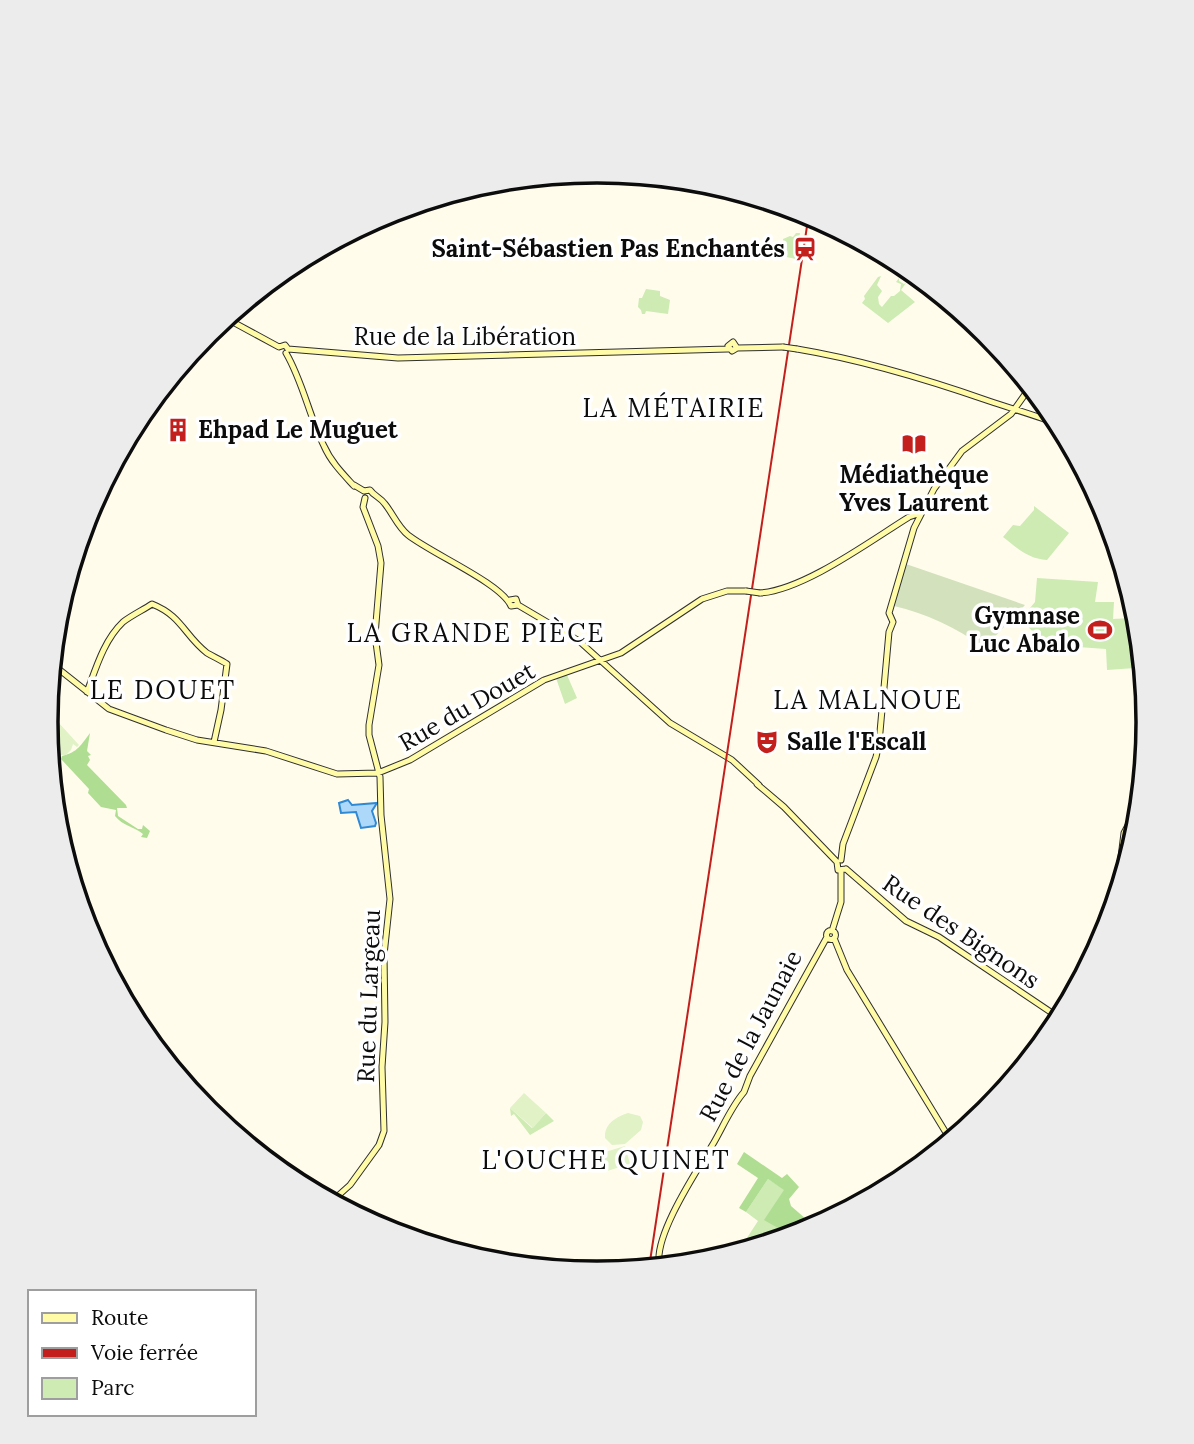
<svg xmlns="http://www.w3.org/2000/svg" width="1194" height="1444" font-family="Lora,serif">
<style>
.green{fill:#cdebb3}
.forest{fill:#afdd92}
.cemetery{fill:#d3e2bc}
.pitch{fill:#e0f2c6}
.water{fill:#add8f9;stroke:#3089d4;stroke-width:2}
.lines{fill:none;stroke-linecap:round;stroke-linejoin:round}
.secondary-casing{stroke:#2e2e2e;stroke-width:7}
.secondary{stroke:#fffba7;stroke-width:5}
.rail{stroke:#c3201d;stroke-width:2}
.secondary-bridge-casing{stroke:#2e2e2e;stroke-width:7;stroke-linecap:butt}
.secondary-bridge{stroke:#fffba7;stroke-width:5}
.labels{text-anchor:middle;stroke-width:7;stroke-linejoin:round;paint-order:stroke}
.poi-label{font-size:24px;font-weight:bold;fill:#0c0c0c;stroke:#fff;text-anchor:end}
.street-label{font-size:24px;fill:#0c0c0c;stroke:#fff}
.neighbourhood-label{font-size:26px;letter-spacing:2px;fill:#0c0c0c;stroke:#fff}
.rim{fill:none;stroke:#0c0c0c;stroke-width:3.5}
</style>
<rect width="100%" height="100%" fill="#fffcec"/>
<path class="green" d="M796,233H800L796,259L782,256L783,239L790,236L793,237Z
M881,276L877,285L882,291L878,297L879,304L882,307L891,296H894L900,291L901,284L896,282L899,278V281L904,284L906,283L901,290L915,302L888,323L862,303L865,299L864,296L878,277Z
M646,289L660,291V296L670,300L668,314L646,311L645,314H642L641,310L638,307L639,298H642Z
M1034,506L1069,533L1047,560C1028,559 1017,548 1003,537L1013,525L1020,526L1034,510Z
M1037,578L1098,582L1095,602H1114L1113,619L1131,618L1140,633L1131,638L1135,668L1107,670L1106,649L1050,645L1049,640L1030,637L1032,631L1021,619L1035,602Z
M567,675L577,698L565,704L556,678Z
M510,1108L532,1128L546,1113L554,1121L530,1135L514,1114L511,1116Z
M768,1179L784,1189L791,1224L797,1235L771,1243L766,1237L752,1241L744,1250L741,1247L758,1221L746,1212Z"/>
<path class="forest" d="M90,733L87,751L91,755L88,756L90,760L87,765L126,805L127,808H117L118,816L138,829H142L143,825L150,831L147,838L141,837L143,834C133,826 123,826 115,816L116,810L101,807L88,793L89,789L61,759L62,756C78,752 81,745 90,733Z
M744,1152L782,1178L787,1174L799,1187L789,1199L791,1206L806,1219L799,1228L802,1233L797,1235L791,1224L778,1228L764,1220L784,1190L768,1179L746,1212L739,1208L758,1178L737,1164Z"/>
<path class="cemetery" d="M906,564L1025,605L986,646L983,647C957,628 925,613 894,606Z"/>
<path class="pitch" d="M47,710L79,745L77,747L73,744L71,750L66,755H56L59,759L57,760L48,751L46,727L53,721L46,718Z
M524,1093L546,1113L533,1128L510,1108Z
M628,1113L640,1116L643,1122L641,1130L625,1144L612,1145L605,1138C604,1124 616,1117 628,1113Z
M625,1146L630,1164L607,1171L602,1153Z"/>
<path class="water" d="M348,800L352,805L377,803L372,811L376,823L375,826L361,828L356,812L341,813L339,803Z"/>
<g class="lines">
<g class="secondary-casing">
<path id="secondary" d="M222,320L226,323L231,321L279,347L285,345L288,349L398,358L728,349
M737,348L733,342L728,346L732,351L737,348L783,347
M797,349C863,360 926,379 989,401C1013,409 1037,416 1061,425
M286,353C303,382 309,416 324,446C331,462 343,474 354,486
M354,485L364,491L370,490C374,496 380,497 385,504C393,514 398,527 408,535C432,554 501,583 511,606L518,605
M760,593C804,590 870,541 909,517L921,513
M510,600L516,599L518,605L579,641L670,723L732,760L759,785
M51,663L109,709L166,730L197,740L266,751L337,774L378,773L410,760L544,680L621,653L702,599L727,591H746
M87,692C96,668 104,640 123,622C132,615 143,610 152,604C182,616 184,635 207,653C214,657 221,660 227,664L221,710L214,742
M757,784L784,807L837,862L838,870L846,869
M841,860L843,844L876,757L879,743L889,632L893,622L889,613L914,528L934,489L962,451L1011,414L1031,386
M846,869L906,921L939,937L1061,1019
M1115,906L1124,833L1140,803
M1112,915L1111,912L1114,909
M826.5 935a4.5 4.5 0 1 1 9 0a4.5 4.5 0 1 1-9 0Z
M832,931L841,902V871
M834,938L847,970L951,1141
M137,1026L188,1080
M170,1067L247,1145
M331,1202L350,1185L379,1145L384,1131L382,1067L385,1022L384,955L390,899L381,815L380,777L369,735V725L379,665L375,635L381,563L378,546L363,507L365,498
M660,1267C651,1239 698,1169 713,1144C723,1127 731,1107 744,1092L750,1076L827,937"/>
</g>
<use href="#secondary" class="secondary"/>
<path class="rail" d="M649,1268L809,213"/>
<g class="secondary-bridge-casing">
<path id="secondary-bridge" d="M783,347L797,349
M746,591L760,593"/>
</g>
<use href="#secondary-bridge" class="secondary-bridge"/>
</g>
<defs>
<g id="station-bare" transform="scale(1.89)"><path d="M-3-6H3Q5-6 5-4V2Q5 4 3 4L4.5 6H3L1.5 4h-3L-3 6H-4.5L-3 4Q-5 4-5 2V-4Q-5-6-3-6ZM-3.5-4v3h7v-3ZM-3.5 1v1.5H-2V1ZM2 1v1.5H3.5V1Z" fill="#c3201d" stroke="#fff" stroke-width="2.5" paint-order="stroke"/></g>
<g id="building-bare" transform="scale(1.89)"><path d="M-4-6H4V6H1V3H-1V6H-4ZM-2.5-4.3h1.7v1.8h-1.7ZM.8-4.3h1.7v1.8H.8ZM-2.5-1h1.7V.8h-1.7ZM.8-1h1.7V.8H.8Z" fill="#c3201d" stroke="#fff" stroke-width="2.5" paint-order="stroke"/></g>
<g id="library-bare" transform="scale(1.89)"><path d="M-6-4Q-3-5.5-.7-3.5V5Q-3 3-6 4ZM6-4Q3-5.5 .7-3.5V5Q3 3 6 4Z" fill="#c3201d" stroke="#fff" stroke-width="2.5" paint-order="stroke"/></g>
<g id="stadium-bare" transform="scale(1.89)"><path d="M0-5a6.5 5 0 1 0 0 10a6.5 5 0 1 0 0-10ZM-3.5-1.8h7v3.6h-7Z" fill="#c3201d" stroke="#fff" stroke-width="2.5" paint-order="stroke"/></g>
<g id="theatre-bare" transform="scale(1.89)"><path d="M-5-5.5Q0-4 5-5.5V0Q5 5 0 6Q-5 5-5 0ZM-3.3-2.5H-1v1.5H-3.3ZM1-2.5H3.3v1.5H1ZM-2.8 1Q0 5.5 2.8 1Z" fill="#c3201d" stroke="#fff" stroke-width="2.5" paint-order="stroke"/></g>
</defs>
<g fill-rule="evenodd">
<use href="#station-bare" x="805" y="249"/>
<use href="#building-bare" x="178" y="430"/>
<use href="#library-bare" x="914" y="444"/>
<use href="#stadium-bare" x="1100" y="630"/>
<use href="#theatre-bare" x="767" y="742"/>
</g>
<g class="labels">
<g class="poi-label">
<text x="785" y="257">Saint-Sébastien Pas Enchantés</text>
<text x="198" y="438" text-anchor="start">Ehpad Le Muguet</text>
<text x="914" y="483" text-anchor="middle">Médiathèque<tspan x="914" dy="28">Yves Laurent</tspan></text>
<text x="1080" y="624">Gymnase<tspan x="1080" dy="28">Luc Abalo</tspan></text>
<text x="787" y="750" text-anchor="start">Salle l'Escall</text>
</g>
<g class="street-label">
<text x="465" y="345">Rue de la Libération</text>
<text transform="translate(467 707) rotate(-30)" y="8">Rue du Douet</text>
<text transform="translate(961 932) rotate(34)" y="8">Rue des Bignons</text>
<text transform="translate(369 996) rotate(-88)" y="8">Rue du Largeau</text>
<text transform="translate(751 1036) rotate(-62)" y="8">Rue de la Jaunaie</text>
</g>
<g class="neighbourhood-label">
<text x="674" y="417">LA MÉTAIRIE</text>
<text x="476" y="642">LA GRANDE PIÈCE</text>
<text x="163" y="699">LE DOUET</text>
<text x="868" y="709">LA MALNOUE</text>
<text x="606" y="1169">L'OUCHE QUINET</text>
</g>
</g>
<path d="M0 0H1194V1444H0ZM58 722a539 539 0 1 1 1078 0a539 539 0 1 1-1078 0Z" fill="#ececec" fill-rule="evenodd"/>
<path class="rim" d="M58 722a539 539 0 1 1 1078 0a539 539 0 1 1-1078 0Z"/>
<rect x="28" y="1290" width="228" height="126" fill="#ffffff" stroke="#9e9e9e" stroke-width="2"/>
<rect x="42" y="1313" width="35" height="10" fill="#fffba7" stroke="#9e9e9e" stroke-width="2"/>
<text x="91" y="1325" font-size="21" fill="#0c0c0c">Route</text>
<rect x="42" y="1348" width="35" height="10" fill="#c3201d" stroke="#9e9e9e" stroke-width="2"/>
<text x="91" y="1360" font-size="21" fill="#0c0c0c">Voie ferrée</text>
<rect x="42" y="1378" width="35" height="21" fill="#cdebb3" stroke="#9e9e9e" stroke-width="2"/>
<text x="91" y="1395" font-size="21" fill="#0c0c0c">Parc</text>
</svg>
